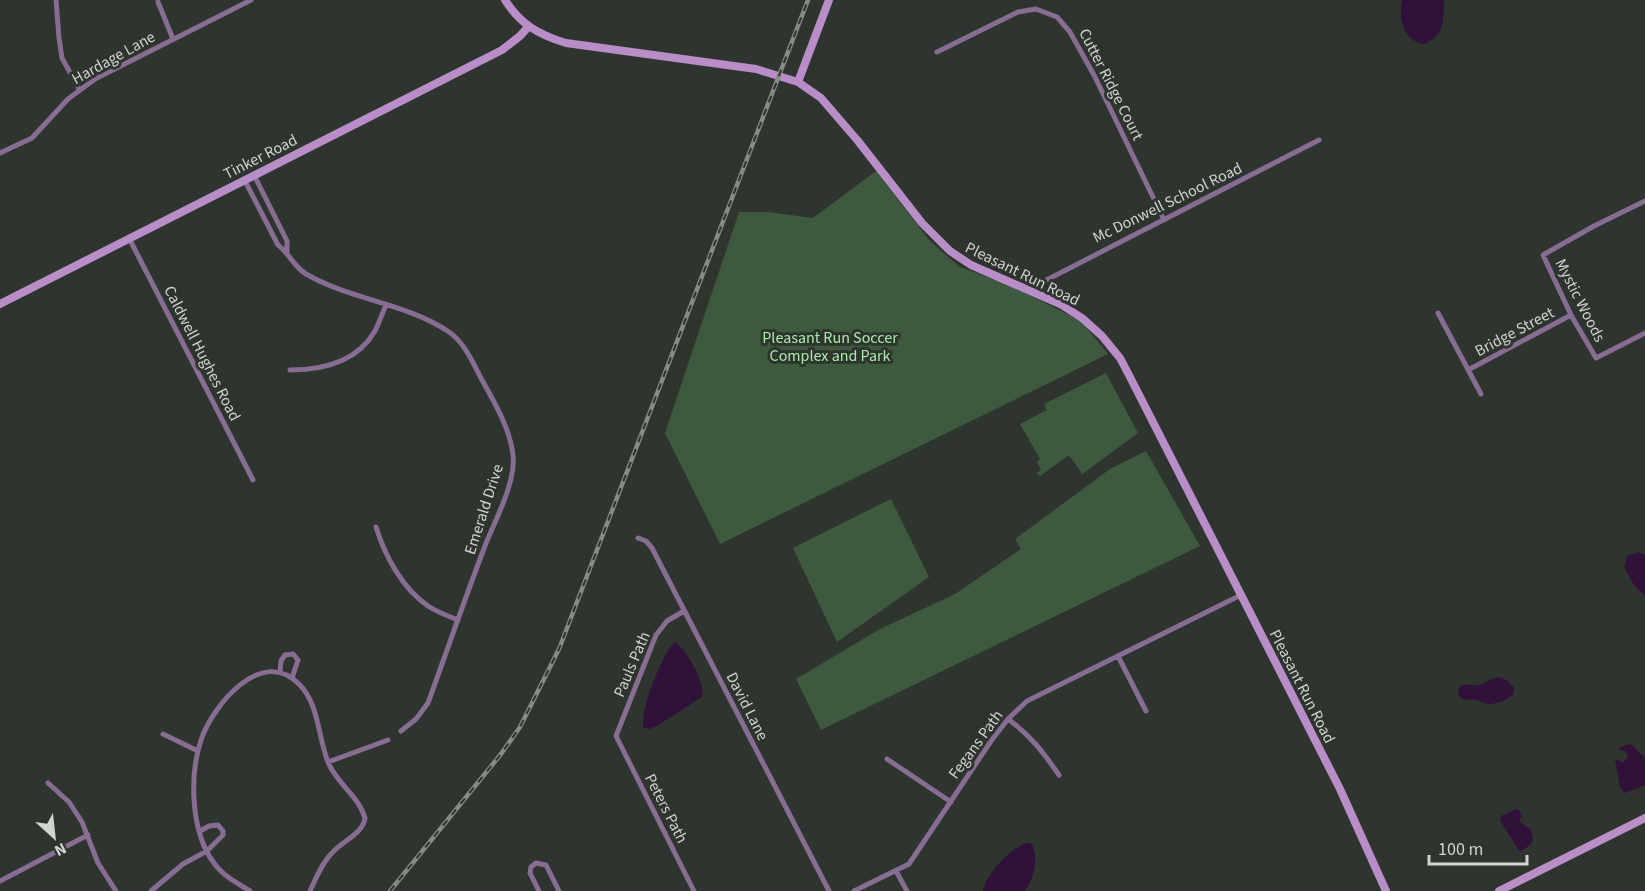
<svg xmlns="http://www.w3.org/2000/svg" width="1645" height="891" font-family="'Source Sans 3',sans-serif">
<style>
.green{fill:#3e5a3e}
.water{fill:#2f113a}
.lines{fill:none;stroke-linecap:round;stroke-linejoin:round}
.street{stroke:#886d92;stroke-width:5}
.secondary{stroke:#b88dc8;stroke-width:8}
.rail-casing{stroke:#878b87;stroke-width:4.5}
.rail{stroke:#2e342e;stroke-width:2;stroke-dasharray:7;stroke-linecap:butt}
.labels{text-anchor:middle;stroke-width:6;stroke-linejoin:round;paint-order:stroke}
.street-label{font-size:16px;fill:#d0d4d0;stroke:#2e342e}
.park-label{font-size:16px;fill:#a9eaa8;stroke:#2e342e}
</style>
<rect width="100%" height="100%" fill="#2e342e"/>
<path class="green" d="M876,171L930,241L960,267L1012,286L1081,321L1108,354L720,544L665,433L739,212H768L813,218Z
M1106,373L1138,433L1081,475V472L1069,455L1040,476L1037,473L1041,470L1037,462L1040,459L1020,424L1047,410L1044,404Z
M1146,451L1200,546L821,730L796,679L880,629L955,594L1021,549L1015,539L1110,469Z
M891,499L929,577L837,642L793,548Z"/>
<path class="water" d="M1402,0H1444C1443,20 1446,36 1423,44C1403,40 1398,18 1402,0Z
M1638,552L1645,555V596L1634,585L1624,567L1627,556Z
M675,642C686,649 706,684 702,697L658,725L650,729L644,728C638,714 663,652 675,642Z
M1499,677L1508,681L1514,688L1513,695C1507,700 1497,704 1489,704C1480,704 1481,697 1464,700L1459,696L1458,688C1466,682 1470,686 1479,685C1486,684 1491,678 1499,677Z
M1631,744L1645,758V785L1625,793L1620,787L1615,759L1623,763L1628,757L1625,751L1618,750L1620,747Z
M1516,809H1518L1522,815L1519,822C1528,826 1535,832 1532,843L1523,850L1519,851L1500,820L1501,816Z
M1028,843L1032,844C1039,859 1034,878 1025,891H983C987,873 1011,847 1028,843Z"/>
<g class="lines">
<path class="street" d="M56,0L59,38L62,58L79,89
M158,2L173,39
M937,52L1018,12L1036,9L1057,17L1070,32L1095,77L1164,220
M0,153L32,138L68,99L95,79L251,0
M254,175L287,241V252
M244,179L278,245C289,253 294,267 306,274C351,300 406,303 449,332C465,343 473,363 482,380C495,403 510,429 513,455C516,483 495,520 485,546C465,598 447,651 428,703L416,719L401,731
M1645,201L1594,226L1543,255L1571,315L1596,358L1645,333
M129,238L253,480
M1027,290L1319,140
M1438,313L1481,394
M290,370C323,370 357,362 375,331C379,323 382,314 386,305
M1468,370L1571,315
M376,527C385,556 402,588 428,606C437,612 448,616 458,620
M638,538L646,541L652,548L829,891
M684,611L667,621L656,635L616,736L694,891
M1118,656L1146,711
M280,672L281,661L285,655L293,654L298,660L292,678
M1008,719C1031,736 1043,752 1059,775
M163,734L198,751
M887,759L951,802
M328,762L388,740
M48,783L69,802L82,822L98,863L116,891
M896,871L907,891
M0,881L88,835
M151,891L183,864L207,851L223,835V831L218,825L209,826L200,831
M250,891C237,883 223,876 214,863C191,833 189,776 201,740C213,705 262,645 300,685C319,705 318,737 328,762C336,783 359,796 365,818C363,834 342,841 332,853C322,863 316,878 310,891
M539,891L530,873L531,867L536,863L546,865L559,891
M854,891L909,864L991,741L1008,719L1027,701L1241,595"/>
<path class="secondary" d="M505,0C520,24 539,35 566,43L756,69L798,82L821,98L858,141L922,223L950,251L971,265L1060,304L1082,318L1102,336L1120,358L1130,377L1340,789L1386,891
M798,82L829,0
M0,304L502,50L520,36L528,27
M1499,891L1645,818"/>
<g class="rail-casing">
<path id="rail" d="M390,891L501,754L520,727L559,649L808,0"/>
</g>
<use href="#rail" class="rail"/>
</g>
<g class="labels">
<g class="street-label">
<text transform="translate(113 57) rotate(-29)" y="6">Hardage Lane</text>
<text transform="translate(1112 84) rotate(63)" y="6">Cutter Ridge Court</text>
<text transform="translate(260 156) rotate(-27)" y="6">Tinker Road</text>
<text transform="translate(1167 202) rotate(-26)" y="6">Mc Donwell School Road</text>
<text transform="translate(1023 273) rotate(26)" y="6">Pleasant Run Road</text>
<text transform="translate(1581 300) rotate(63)" y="6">Mystic Woods</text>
<text transform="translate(1514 331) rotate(-28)" y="6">Bridge Street</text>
<text transform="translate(203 353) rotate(63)" y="6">Caldwell Hughes Road</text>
<text transform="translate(483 509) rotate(-72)" y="6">Emerald Drive</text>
<text transform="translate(631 664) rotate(-67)" y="6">Pauls Path</text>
<text transform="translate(1303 686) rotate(63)" y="6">Pleasant Run Road</text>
<text transform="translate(748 706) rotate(63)" y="6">David Lane</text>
<text transform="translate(975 744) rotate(-54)" y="6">Fegans Path</text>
<text transform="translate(667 808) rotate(63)" y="6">Peters Path</text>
</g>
<g class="park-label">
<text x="830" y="343">Pleasant Run Soccer<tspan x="830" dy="18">Complex and Park</tspan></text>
</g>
</g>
<g transform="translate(54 837) rotate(153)" stroke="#2e342e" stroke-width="4.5" paint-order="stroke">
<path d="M0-4.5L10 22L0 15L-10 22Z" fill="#d0d4d0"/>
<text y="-9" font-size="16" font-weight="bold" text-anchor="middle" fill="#d0d4d0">N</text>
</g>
<path d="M1429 855v9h98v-9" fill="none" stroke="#d0d4d0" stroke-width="3"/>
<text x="1438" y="855" font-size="18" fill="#d0d4d0" stroke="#2e342e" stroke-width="4.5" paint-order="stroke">100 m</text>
</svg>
